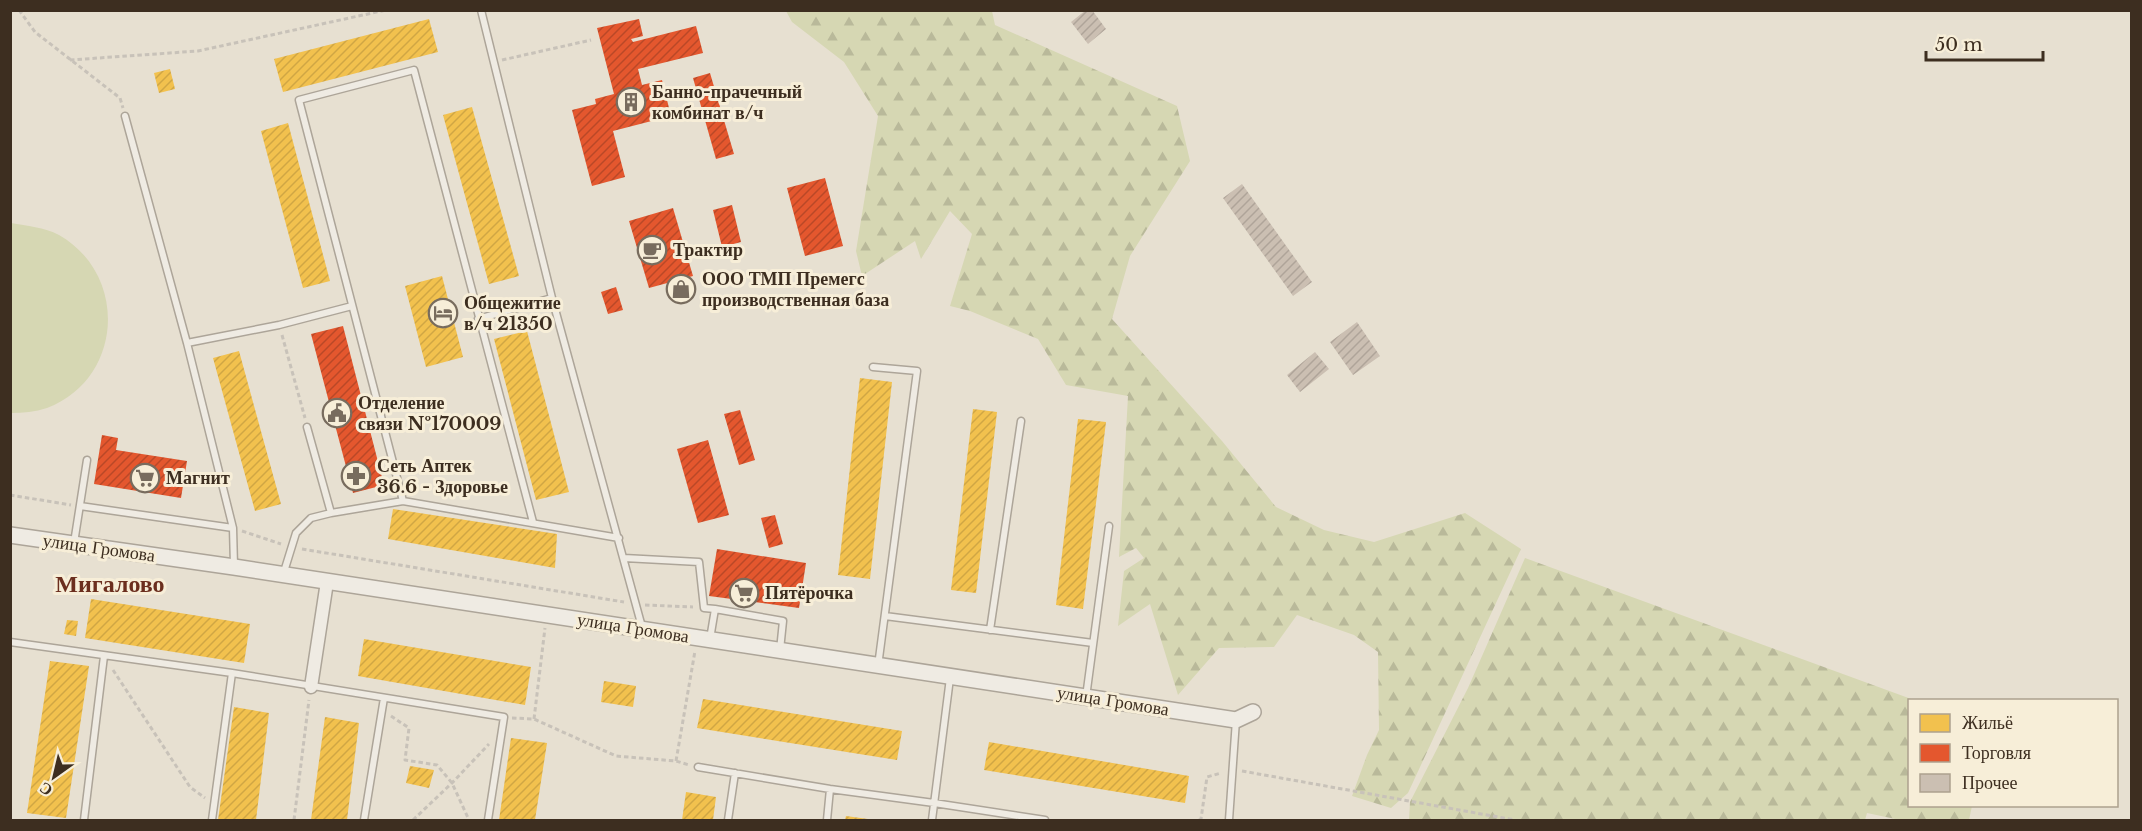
<svg xmlns="http://www.w3.org/2000/svg" width="2142" height="831" font-family="'Libre Baskerville',serif">
<style>
.forest{fill:url(#forest-firs)}
.pitch{fill:#d6d7b3}
.homes{fill:url(#homes-hatch)}
.shops{fill:url(#shops-hatch)}
.building{fill:url(#building-hatch)}
.lines{fill:none;stroke-linecap:round;stroke-linejoin:round}
.service-casing{stroke:#ada599;stroke-width:9}
.minor-casing{stroke:#ada599;stroke-width:15}
.tertiary-casing{stroke:#ada599;stroke-width:18}
.path{stroke:#c8c2b9;stroke-width:3;stroke-dasharray:4.5 3;stroke-linecap:butt}
.service{stroke:#efebe3;stroke-width:6}
.minor{stroke:#efebe3;stroke-width:12}
.tertiary{stroke:#efebe3;stroke-width:15}
.labels{text-anchor:middle;stroke-width:6;stroke-linejoin:round;paint-order:stroke}
.poi-label{font-size:18px;font-weight:bold;fill:#3d2e20;stroke:#f7eed8;text-anchor:start}
.street-label{font-size:18px;fill:#3d2e20;stroke:#f7eed8}
.district-label{font-size:24px;font-weight:bold;fill:#6b2e1e;stroke:#f7eed8}
</style>
<defs>
<pattern id="forest-firs" width="22" height="20" patternUnits="userSpaceOnUse" patternTransform="scale(1.5)"><rect width="22" height="20" fill="#d6d7b3"/><path d="M5 1l3.5 6h-7zM16 11l3.5 6h-7z" fill="#b9b99a"/></pattern>
<pattern id="homes-hatch" width="6" height="6" patternUnits="userSpaceOnUse" patternTransform="scale(1.5)"><rect width="6" height="6" fill="#f2c14e"/><path d="M-1 1l2-2M0 6l6-6M5 7l2-2" fill="none" stroke="#d0a644"/></pattern>
<pattern id="shops-hatch" width="6" height="6" patternUnits="userSpaceOnUse" patternTransform="scale(1.5)"><rect width="6" height="6" fill="#e4572e"/><path d="M-1 1l2-2M0 6l6-6M5 7l2-2" fill="none" stroke="#ba4827"/></pattern>
<pattern id="building-hatch" width="6" height="6" patternUnits="userSpaceOnUse" patternTransform="scale(1.5)"><rect width="6" height="6" fill="#cbbfb2"/><path d="M-1 1l2-2M0 6l6-6M5 7l2-2" fill="none" stroke="#afa499"/></pattern>
</defs>
<rect width="100%" height="100%" fill="#e7e0d1"/>
<path class="forest" d="M786,11H992L995,25L1177,106L1190,161L1130,256L1112,319L1222,441L1276,507L1324,530L1374,542L1465,513L1521,549L1408,793L1391,808L1352,796L1367,755L1379,730L1378,652L1354,635L1297,615L1274,647L1219,648L1178,695L1150,604L1118,626L1124,571L1144,558L1136,548L1119,557L1128,396L1066,385L1038,339L970,311L950,306L972,234L950,211L921,259L915,241L862,276L856,251L878,116L844,62L792,22Z
M1525,558L1914,700H1910V806H1972L1969,820H1900L1867,813L1865,820H1409L1410,802L1468,688Z"/>
<path class="pitch" d="M11,223C27,226 44,227 59,235C129,275 123,379 47,408C35,412 23,413 11,413Z"/>
<path class="homes" d="M429,19L438,52L283,92L274,59Z
M170,69L175,89L159,93L154,73Z
M472,107L519,276L489,284L443,115Z
M288,123L330,281L303,288L261,131Z
M442,276L463,357L426,367L405,286Z
M527,331L569,492L536,500L494,339Z
M239,351L281,504L255,511L213,358Z
M860,378L892,382L870,579L838,575Z
M973,409L997,412L976,593L951,590Z
M1078,419L1106,422L1083,609L1056,605Z
M393,509L557,534L555,568L388,539Z
M91,599L250,624L244,663L85,638Z
M67,620L78,621L76,636L64,634Z
M364,639L531,667L525,705L358,676Z
M50,661L89,666L66,818L27,813Z
M604,681L636,686L633,707L601,702Z
M703,699L902,731L897,760L697,728Z
M234,707L269,713L256,820H218Z
M325,717L359,723L347,820H311Z
M511,738L547,743L535,820H499Z
M989,742L1189,776L1185,803L984,770Z
M410,766L434,770L429,788L406,783Z
M686,792L716,797L713,820H682Z
M846,816L868,819L867,820H845Z"/>
<path class="shops" d="M639,19L643,36L631,39L633,42L696,26L703,53L638,69L642,85L662,80L671,116L613,131L625,177L592,186L572,110L596,104L595,99L614,94L597,28Z
M710,73L734,154L716,159L693,78Z
M825,178L843,246L805,256L787,188Z
M732,205L741,242L722,247L713,210Z
M673,208L693,276L649,288L629,221Z
M616,287L623,310L608,314L601,292Z
M343,326L384,485L353,493L311,334Z
M740,410L755,460L739,465L724,414Z
M102,435L118,438L116,450L187,461L181,498L94,484Z
M708,440L729,515L698,523L677,449Z
M775,515L783,544L769,548L761,518Z
M717,549L806,563L799,608L709,596Z"/>
<path class="building" d="M1086,10H1092L1106,29L1088,44L1071,22Z
M1242,184L1312,282L1293,296L1223,198Z
M1357,322L1380,356L1353,375L1330,342Z
M1315,352L1329,369L1300,392L1287,375Z"/>
<g class="lines">
<g class="service-casing">
<path id="service" d="M481,10L552,298L642,627
M125,116L187,343L233,528L234,566
M478,319L552,298
M187,343L279,325L352,306
M873,367L917,371L878,666
M307,427L331,513
M403,501L619,538
M80,506L233,528
M74,543L87,460
M624,558L699,562L704,608L715,609
M283,575L296,533L311,518L331,513L403,501L299,100L414,70L533,522
M885,616L1093,643
M990,630L1021,421
M710,639L715,609L783,621L780,650
M10,642L232,673L504,717L488,820
M1086,697L1109,526
M698,767L830,789L934,803L1045,820
M84,820L104,656
M212,820L232,673
M364,820L384,698
M728,820L735,773
M827,820L830,789
M932,820L950,678
M1229,820L1236,720"/>
</g>
<g class="minor-casing">
<path id="minor" d="M311,687L327,582"/>
</g>
<g class="tertiary-casing">
<path id="tertiary" d="M10,535L234,567L1236,720L1253,712"/>
</g>
<path class="path" d="M19,10L35,32L120,98L123,108
M70,60L198,51L386,10
M502,60L591,40
M282,335L305,418
M10,495L71,505
M242,531L281,544
M302,549L624,602
M645,605L693,607
M113,670L190,787L205,798
M391,716L409,728L405,760L437,765L452,783L469,820
M512,718L534,719L616,756L676,761L689,765
M534,719L545,628
M676,761L695,651
M1242,771L1515,820
M294,820L309,700
M413,820L452,783L489,744
M1199,820L1201,819L1207,777L1221,773"/>
<use href="#service" class="service"/>
<use href="#minor" class="minor"/>
<use href="#tertiary" class="tertiary"/>
</g>
<defs>
<g id="building-ring" transform="scale(1.5)"><circle r="9.5" fill="#f7eed8" stroke="#786c5e" stroke-width="1.5"/><path d="M-4-6H4V6H1V3H-1V6H-4ZM-2.5-4.3h1.7v1.8h-1.7ZM.8-4.3h1.7v1.8H.8ZM-2.5-1h1.7V.8h-1.7ZM.8-1h1.7V.8H.8Z" fill="#786c5e"/></g>
<g id="cafe-ring" transform="scale(1.5)"><circle r="9.5" fill="#f7eed8" stroke="#786c5e" stroke-width="1.5"/><path d="M-5.5-4.5H6V0H3Q3 3.5 0 3.5H-2.5Q-5.5 3.5-5.5 0ZM3-3.2v2h1.7v-2ZM-6 4.5H4V6H-6Z" fill="#786c5e"/></g>
<g id="shop-ring" transform="scale(1.5)"><circle r="9.5" fill="#f7eed8" stroke="#786c5e" stroke-width="1.5"/><path d="M-5-2.5h2.3a2.7 3.5 0 0 1 5.4 0H5L5.5 6h-11ZM-1.5-2.5h3a1.5 2.3 0 0 0-3 0Z" fill="#786c5e"/></g>
<g id="hotel-ring" transform="scale(1.5)"><circle r="9.5" fill="#f7eed8" stroke="#786c5e" stroke-width="1.5"/><path d="M-6-4.5h1.5V1H6V5H4.5V3h-9V5H-6ZM-4 0a1.8 1.8 0 1 1 3.6 0ZM.5 0V-2.5h3Q6-2.5 6 0Z" fill="#786c5e"/></g>
<g id="civic-ring" transform="scale(1.5)"><circle r="9.5" fill="#f7eed8" stroke="#786c5e" stroke-width="1.5"/><path d="M-.6-6.5H3V-4.5H.6V-3L4-1V1h2V6H-6V1h2V-1L-.6-3ZM-1.2 2.5V6h2.4V2.5Z" fill="#786c5e"/></g>
<g id="pharmacy-ring" transform="scale(1.5)"><circle r="9.5" fill="#f7eed8" stroke="#786c5e" stroke-width="1.5"/><path d="M-2-6h4v4h4v4h-4v4h-4v-4h-4v-4h4Z" fill="#786c5e"/></g>
<g id="supermarket-ring" transform="scale(1.5)"><circle r="9.5" fill="#f7eed8" stroke="#786c5e" stroke-width="1.5"/><path d="M-6-5.5h2.5l.6 2H6L4.5 2H-2.5L-4.4-4H-6ZM-1.5 3.2a1.3 1.3 0 1 0 .1 0ZM3 3.2a1.3 1.3 0 1 0 .1 0Z" fill="#786c5e"/></g>
</defs>
<g fill-rule="evenodd">
<use href="#building-ring" x="631" y="102"/>
<use href="#cafe-ring" x="652" y="250"/>
<use href="#shop-ring" x="681" y="289"/>
<use href="#hotel-ring" x="443" y="313"/>
<use href="#civic-ring" x="337" y="413"/>
<use href="#pharmacy-ring" x="356" y="476"/>
<use href="#supermarket-ring" x="145" y="478"/>
<use href="#supermarket-ring" x="744" y="593"/>
</g>
<g class="labels">
<g class="poi-label">
<text x="652" y="98">Банно-прачечный<tspan x="652" dy="21">комбинат в/ч</tspan></text>
<text x="673" y="256">Трактир</text>
<text x="702" y="285">ООО ТМП Премегс<tspan x="702" dy="21">производственная база</tspan></text>
<text x="464" y="309">Общежитие<tspan x="464" dy="21">в/ч 21350</tspan></text>
<text x="358" y="409">Отделение<tspan x="358" dy="21">связи №170009</tspan></text>
<text x="377" y="472">Сеть Аптек<tspan x="377" dy="21">36.6 - Здоровье</tspan></text>
<text x="166" y="484">Магнит</text>
<text x="765" y="599">Пятёрочка</text>
</g>
<g class="street-label">
<text transform="translate(99 548) rotate(8)" y="6">улица Громова</text>
<text transform="translate(633 628) rotate(9)" y="6">улица Громова</text>
<text transform="translate(1113 701) rotate(9)" y="6">улица Громова</text>
</g>
<g class="district-label">
<text x="110" y="592">Мигалово</text>
</g>
</g>
<rect width="2142" height="831" fill="none" stroke="#3d2e20" stroke-width="24"/>
<rect x="1908" y="699" width="210" height="108" fill="#f7eed8" stroke="#ada18e" stroke-width="1.5"/>
<rect x="1920" y="714" width="30" height="18" fill="#f2c14e" stroke="#ada18e" stroke-width="1.5"/>
<text x="1962" y="729" font-size="18" fill="#3d2e20">Жильё</text>
<rect x="1920" y="744" width="30" height="18" fill="#e4572e" stroke="#ada18e" stroke-width="1.5"/>
<text x="1962" y="759" font-size="18" fill="#3d2e20">Торговля</text>
<rect x="1920" y="774" width="30" height="18" fill="#cbbfb2" stroke="#ada18e" stroke-width="1.5"/>
<text x="1962" y="789" font-size="18" fill="#3d2e20">Прочее</text>
<g transform="translate(54 777) rotate(214)" stroke="#f7eed8" stroke-width="4.5" paint-order="stroke">
<path d="M0-4.5L10 22L0 15L-10 22Z" fill="#3d2e20"/>
<text y="-9" font-size="16" font-weight="bold" text-anchor="middle" fill="#3d2e20">С</text>
</g>
<path d="M1926 51v9h117v-9" fill="none" stroke="#3d2e20" stroke-width="3"/>
<text x="1935" y="51" font-size="18" fill="#3d2e20" stroke="#f7eed8" stroke-width="4.5" paint-order="stroke">50 m</text>
</svg>
